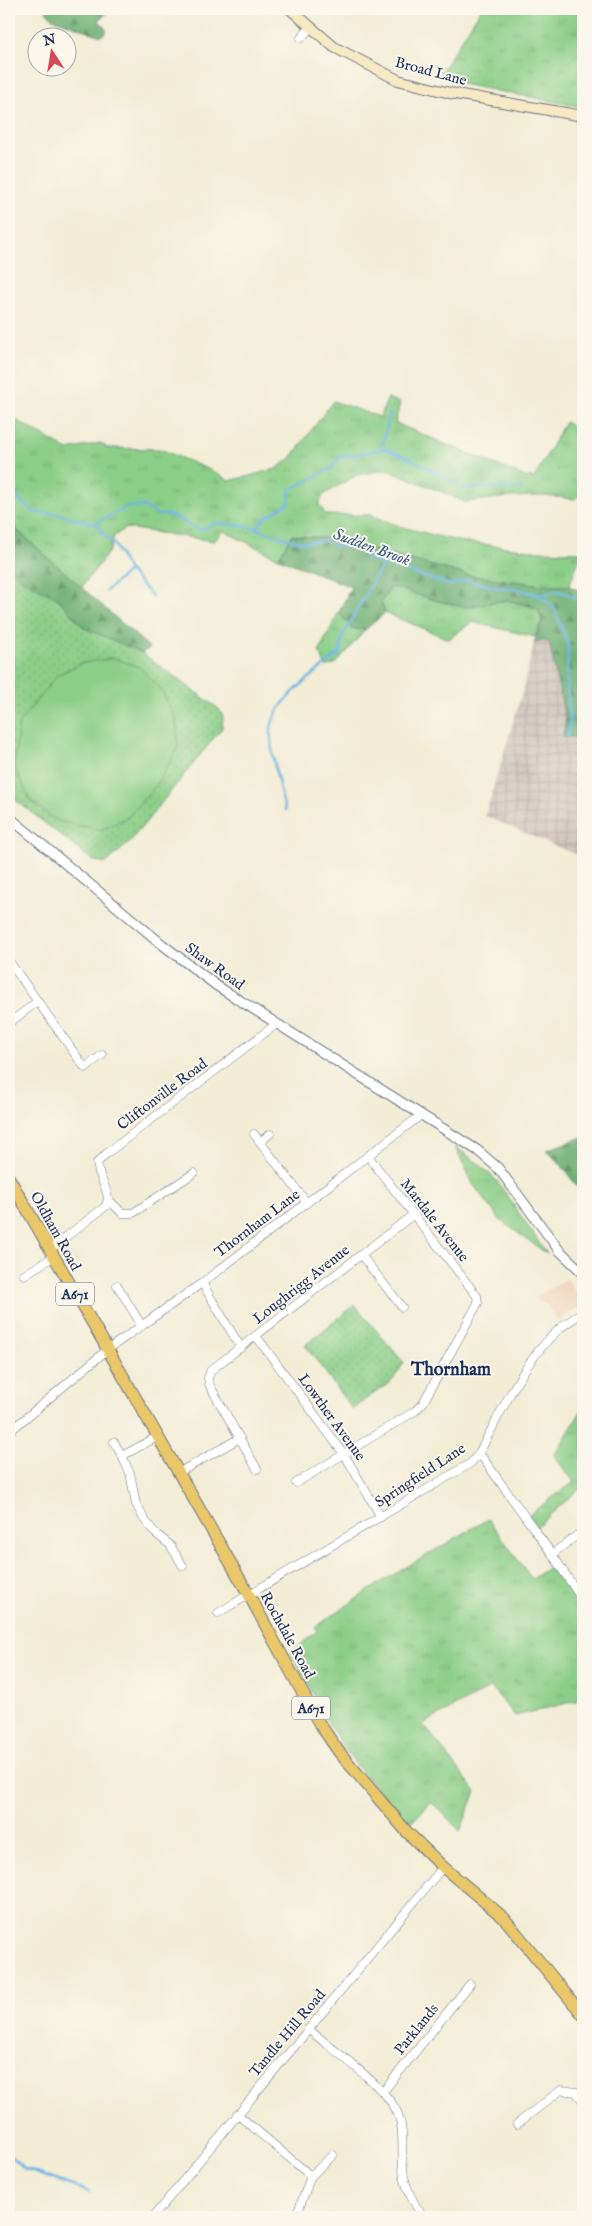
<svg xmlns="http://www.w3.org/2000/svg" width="592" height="2226" font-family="'IM FELL English',serif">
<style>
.built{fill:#f0d5bc}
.industrial{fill:url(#industrial-grid)}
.grass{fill:url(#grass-tufts);stroke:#537e72}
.forest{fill:url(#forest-firs);stroke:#467069}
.park{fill:url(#park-dots);stroke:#537e72}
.pitch{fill:#8bce87;stroke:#537e72}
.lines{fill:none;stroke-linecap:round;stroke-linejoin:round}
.stream{stroke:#6cb5e4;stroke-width:2.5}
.minor-casing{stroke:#677288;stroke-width:9}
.tertiary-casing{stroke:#677288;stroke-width:11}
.secondary-casing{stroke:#677288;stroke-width:12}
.primary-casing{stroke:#677288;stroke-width:13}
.minor{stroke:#fff;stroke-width:8}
.tertiary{stroke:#fff;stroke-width:9}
.secondary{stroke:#f7e9c3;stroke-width:10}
.primary{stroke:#eac769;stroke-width:11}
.labels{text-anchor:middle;stroke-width:4;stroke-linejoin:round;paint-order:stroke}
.shield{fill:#fbf7ec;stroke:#5e6b89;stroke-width:1}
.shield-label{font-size:14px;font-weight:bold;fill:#1b2f5e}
.street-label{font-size:15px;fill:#1b2f5e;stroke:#fbf7ec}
.water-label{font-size:16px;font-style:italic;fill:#335786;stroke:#fbf7ec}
.quarter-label{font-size:18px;font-weight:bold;fill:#1b2f5e;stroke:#fbf7ec}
</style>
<defs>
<pattern id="industrial-grid" width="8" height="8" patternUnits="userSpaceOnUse" patternTransform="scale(1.25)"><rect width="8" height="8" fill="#cec1b9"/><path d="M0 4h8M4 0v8" fill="none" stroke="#b0a6a1"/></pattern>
<pattern id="grass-tufts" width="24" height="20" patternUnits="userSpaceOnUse" patternTransform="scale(1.25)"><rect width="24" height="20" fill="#8bce87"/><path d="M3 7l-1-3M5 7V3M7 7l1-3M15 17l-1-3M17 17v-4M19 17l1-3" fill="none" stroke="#77b177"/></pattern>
<pattern id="forest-firs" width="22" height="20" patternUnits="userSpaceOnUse" patternTransform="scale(1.25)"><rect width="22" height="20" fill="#70b174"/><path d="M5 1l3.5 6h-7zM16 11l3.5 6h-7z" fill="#5b9062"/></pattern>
<pattern id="park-dots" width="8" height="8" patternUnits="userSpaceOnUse" patternTransform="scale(1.25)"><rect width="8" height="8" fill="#8bce87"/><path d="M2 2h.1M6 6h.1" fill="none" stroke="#77b177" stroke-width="1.8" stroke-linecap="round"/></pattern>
</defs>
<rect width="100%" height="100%" fill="#fbf7ec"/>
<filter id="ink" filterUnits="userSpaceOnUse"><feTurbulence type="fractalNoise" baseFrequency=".02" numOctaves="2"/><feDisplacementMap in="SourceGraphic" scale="10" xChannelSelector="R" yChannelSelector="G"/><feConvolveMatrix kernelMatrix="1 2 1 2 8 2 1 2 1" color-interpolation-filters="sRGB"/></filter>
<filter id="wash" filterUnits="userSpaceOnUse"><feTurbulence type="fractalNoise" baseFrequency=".0096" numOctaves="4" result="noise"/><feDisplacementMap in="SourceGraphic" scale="20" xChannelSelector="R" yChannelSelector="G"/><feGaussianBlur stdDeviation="1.12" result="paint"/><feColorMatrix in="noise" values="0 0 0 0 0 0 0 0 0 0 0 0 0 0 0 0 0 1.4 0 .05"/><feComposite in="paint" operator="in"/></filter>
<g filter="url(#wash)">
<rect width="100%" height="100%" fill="#f3edd6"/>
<path class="built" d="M567,1279L582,1302L581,1306L558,1321L547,1305L534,1298Z"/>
<path class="industrial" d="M541,640L549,642L566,722L563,737H581L583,736V858L485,816L523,689L534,643Z"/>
<path class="grass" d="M481,9H583V107L466,85L439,75Z
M388,398L400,403L395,423L525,477L534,478L565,422C590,435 583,466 583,491L575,499L544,496L508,497L465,502L404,476L384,470L357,475L323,495L319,504L326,515H370L402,527L457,541L539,551L582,552L569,586H550L466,575L333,539L292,535L278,558L224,531L214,541L126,528L114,536L110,550L81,588L9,523V416L68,450L101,443L107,448L160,449L217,473L229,481L276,469L291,458L333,401L380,417Z
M392,587L438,601L466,607L507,600L537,608L542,620L535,637L472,622L449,639L385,613L381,602Z
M339,612L351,628L365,630L337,663L326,667L319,651Z
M455,1147L478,1163L497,1181L547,1254L500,1220L473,1184Z
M583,1408V1486L536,1527L527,1516L574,1482L554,1456Z
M488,1519L532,1579L553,1564L583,1610V1699L515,1716L491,1687L423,1724L476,1792L460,1831L431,1802L409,1825L356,1765L333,1731L291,1653L317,1631L315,1627L383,1581Z"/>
<path class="forest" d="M48,9H112L99,20L107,31L101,36L52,18L46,11Z
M9,523L150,648L142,653L84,628L58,599L21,579L9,567Z
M292,535L333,539L467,575L550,586H569L583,592V736L581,737H563L566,722L549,642L541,640L534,643L542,621L537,608L507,600L466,607L438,601L392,587L381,602L385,613L365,630L351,628L339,612L351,587L278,558Z
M583,1137V1195L562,1166L546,1150Z"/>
<path class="park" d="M9,567L21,579L58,599L84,628L142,653L219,709L223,717L222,728L129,843L105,864L92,860L9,795Z
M355,1305L404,1363L392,1381L352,1409L305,1345Z"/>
<path class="pitch" d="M114,658L139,667L160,688L176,719L178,748L158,783L127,818L100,830L55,820L30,800L14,766L19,723L57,675L82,663Z"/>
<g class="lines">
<path class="stream" d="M381,450L390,413
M9,472L11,475L12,491L18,499L36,513H54L94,524C112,515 141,494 156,515C160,515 167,514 172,516C191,522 193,537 215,523C228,524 244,525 257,529C287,538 296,546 329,540L333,545L355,549L366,558L451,585L467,580L493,587L522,590L538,595L559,591L583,600
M96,523L103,534L114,544L129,571L152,596
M256,529L266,517L289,503L290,490L332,468L340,457L386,449L411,459L466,489C484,486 503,489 521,488
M106,591L129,571
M539,596L553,606L568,643L567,682L570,722L567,736
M285,810C280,789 269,748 271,729C275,699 319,671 340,653L342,637L381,567L379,561
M9,2155L25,2169L89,2192"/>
</g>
</g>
<g filter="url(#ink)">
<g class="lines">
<g class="minor-casing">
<path id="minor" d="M301,38L311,27
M9,961L85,1068L102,1055
M9,1023L38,1001
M254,1134L307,1203
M260,1142L270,1134
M108,1199C107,1187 99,1178 97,1163L106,1154L275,1025
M49,1250L106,1206L108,1199L122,1213H133L194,1173
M361,1255L402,1307
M24,1275L53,1257
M202,1283L241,1348
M117,1285L142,1326
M256,1336L344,1454L381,1517
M9,1432L107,1350L202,1283L421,1115
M157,1437L122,1456L130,1473L136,1504L144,1519L155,1533L170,1545L183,1566
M114,1442L122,1456
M479,1453L552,1554L583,1601
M257,1469L209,1384L208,1378L211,1370L414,1214
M178,1473L240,1438
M296,1483L415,1411L423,1403L478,1303L477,1296L368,1156
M552,1554L583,1531
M218,1613L471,1463L479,1453C502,1411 522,1363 558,1330C566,1323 575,1318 583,1312
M308,2029C332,2049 385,2086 397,2112C406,2132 400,2155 404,2176C407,2192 414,2204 423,2217
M383,2092L470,1984
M237,2114L311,2176
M517,2124L561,2090L576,2092L583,2101
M153,2217L443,1867
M296,2217L311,2176L333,2155"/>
</g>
<g class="tertiary-casing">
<path id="tertiary" d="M9,817L163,945L217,986L477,1150L498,1168L559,1250L583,1273"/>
</g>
<g class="secondary-casing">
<path id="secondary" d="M290,9L334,47L398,80L450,93L583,116"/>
</g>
<g class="primary-casing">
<path id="primary" d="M9,1178L249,1595L319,1723L339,1752L407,1832L443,1867L504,1918L583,2015"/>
</g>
<use href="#minor" class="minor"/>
<use href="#tertiary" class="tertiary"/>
<use href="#secondary" class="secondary"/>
<use href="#primary" class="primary"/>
</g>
</g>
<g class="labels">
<g class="shield">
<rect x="56" y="1282.5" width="38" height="23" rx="4"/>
<rect x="292" y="1696.5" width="38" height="23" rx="4"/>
</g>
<g class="shield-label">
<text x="75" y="1299">A671</text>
<text x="311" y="1713">A671</text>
</g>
<g class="street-label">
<text transform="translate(431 71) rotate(15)" y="5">Broad Lane</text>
<text transform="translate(215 966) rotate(36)" y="5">Shaw Road</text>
<text transform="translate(162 1094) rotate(-37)" y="5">Cliftonville Road</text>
<text transform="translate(435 1220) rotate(52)" y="5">Mardale Avenue</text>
<text transform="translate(257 1223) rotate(-37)" y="5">Thornham Lane</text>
<text transform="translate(56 1231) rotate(61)" y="5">Oldham Road</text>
<text transform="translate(301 1284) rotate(-38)" y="5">Loughrigg Avenue</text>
<text transform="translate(332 1417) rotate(54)" y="5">Lowther Avenue</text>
<text transform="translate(420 1475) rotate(-33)" y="5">Springfield Lane</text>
<text transform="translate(288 1635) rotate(61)" y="5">Rochdale Road</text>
<text transform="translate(416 2029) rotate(-51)" y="5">Parklands</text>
<text transform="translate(287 2033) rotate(-50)" y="5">Tandle Hill Road</text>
</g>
<g class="water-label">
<text transform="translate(372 546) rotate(20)" y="6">Sudden Brook</text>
</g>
<g class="quarter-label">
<text x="451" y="1375">Thornham</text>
</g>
</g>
<rect width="592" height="2226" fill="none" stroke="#fbf7ec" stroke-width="30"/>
<g transform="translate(52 52) rotate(348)"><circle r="24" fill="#fbf7ec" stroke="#a1a7b3"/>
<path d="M0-4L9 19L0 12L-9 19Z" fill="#d1495b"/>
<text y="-8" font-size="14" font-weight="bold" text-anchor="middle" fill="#1b2f5e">N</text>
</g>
</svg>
